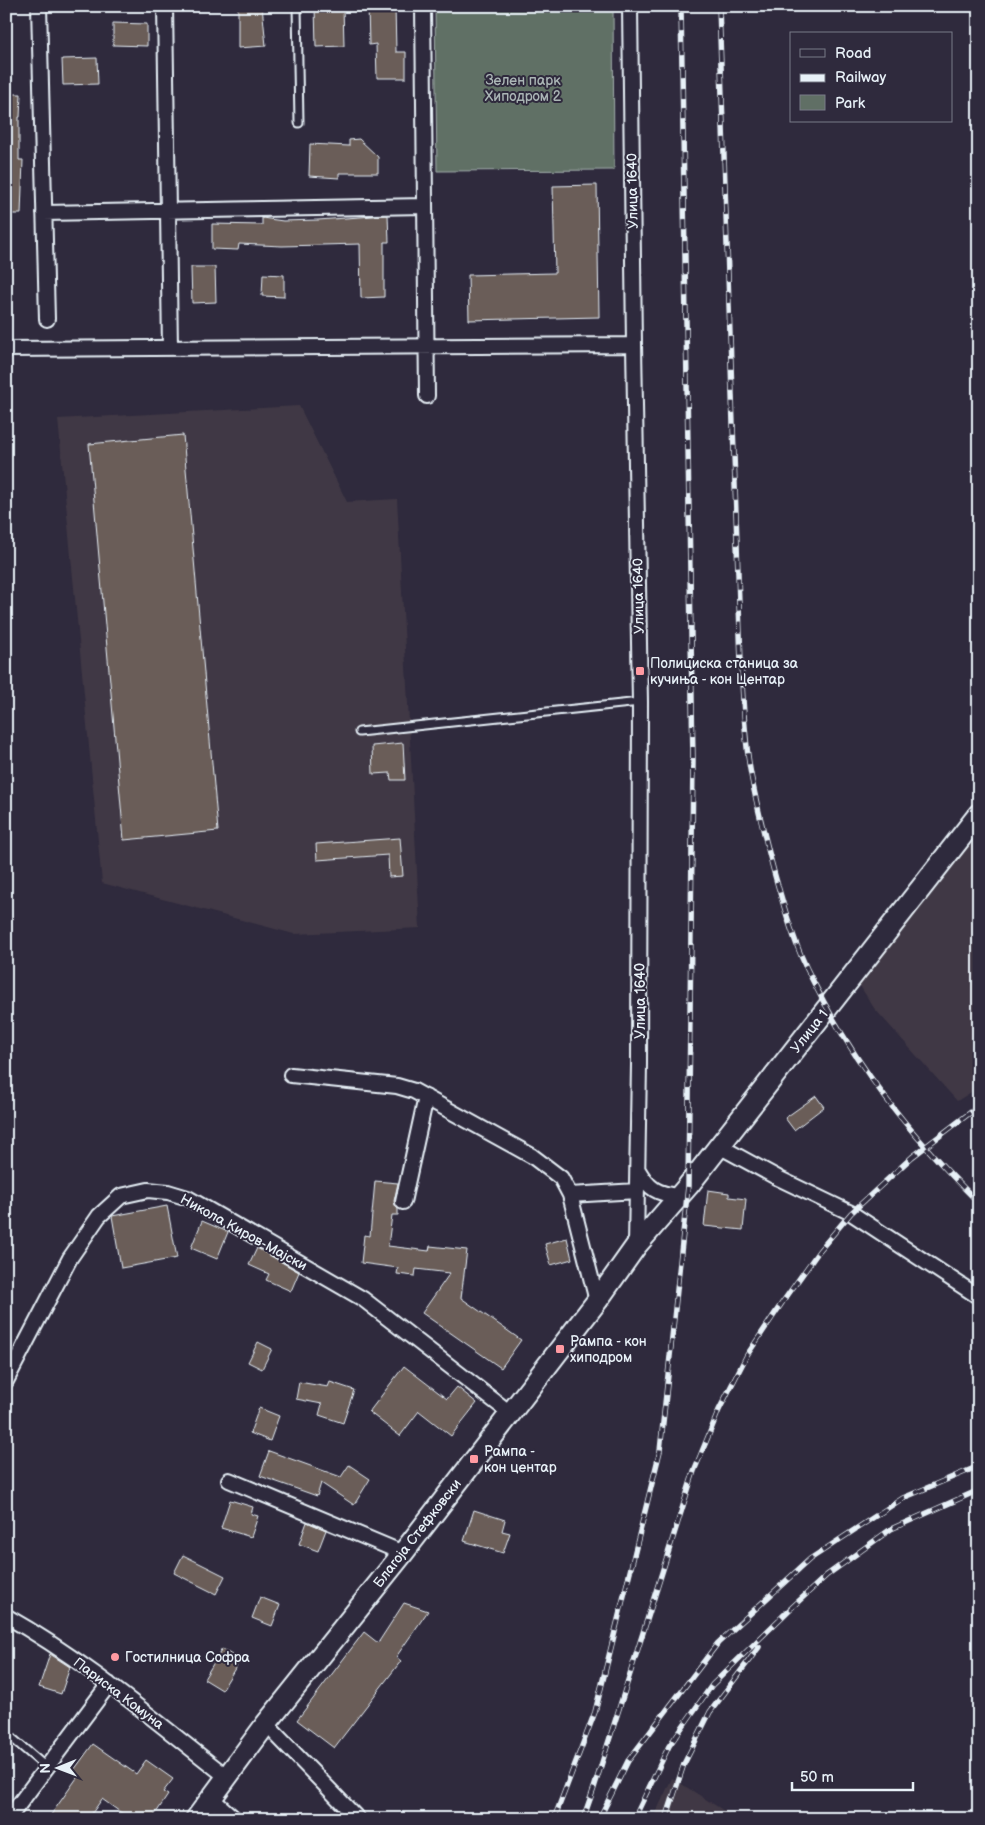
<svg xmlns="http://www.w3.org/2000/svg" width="985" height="1825" font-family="'Balsamiq Sans',sans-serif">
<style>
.built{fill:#413945}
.green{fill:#606f65;stroke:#a4b0ae}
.building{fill:#6a5d59;stroke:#e8f1f8}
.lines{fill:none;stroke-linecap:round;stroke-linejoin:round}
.service-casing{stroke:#e8f1f8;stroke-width:11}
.minor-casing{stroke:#e8f1f8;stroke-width:18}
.secondary-casing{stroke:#e8f1f8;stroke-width:24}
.service{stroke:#2f2a3d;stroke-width:7}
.minor{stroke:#2f2a3d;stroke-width:14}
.secondary{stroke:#2f2a3d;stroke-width:20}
.rail-casing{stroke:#e8f1f8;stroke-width:5.5}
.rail{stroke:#2f2a3d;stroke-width:4;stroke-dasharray:11;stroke-linecap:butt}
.poi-dot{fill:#ff9aa2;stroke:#2f2a3d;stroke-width:2}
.labels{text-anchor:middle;stroke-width:4;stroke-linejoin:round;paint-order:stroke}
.park-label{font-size:14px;fill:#abb6b6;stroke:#2f2a3d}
.street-label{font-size:14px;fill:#e8f1f8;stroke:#2f2a3d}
.poi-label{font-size:14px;fill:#e8f1f8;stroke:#2f2a3d;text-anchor:start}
</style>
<rect width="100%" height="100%" fill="#2f2a3d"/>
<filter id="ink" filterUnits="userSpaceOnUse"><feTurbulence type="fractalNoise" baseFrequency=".02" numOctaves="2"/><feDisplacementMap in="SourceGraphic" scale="10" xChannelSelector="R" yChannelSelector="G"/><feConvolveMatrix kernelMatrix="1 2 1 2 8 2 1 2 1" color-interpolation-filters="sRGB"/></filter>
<g filter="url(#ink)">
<path class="built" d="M299,406L347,502L397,499L420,928L294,934L102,883L58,419Z
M979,807V1087L957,1101L874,1008L850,970Z
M672,1778L737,1819H653Z"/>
<path class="green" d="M435,6H613L614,170L437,171Z"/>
<path class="building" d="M238,6H262L266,46L238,48Z
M315,6H343L344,46L316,47Z
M368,6H395L396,52H406V78H377L376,44L369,45Z
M113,23L147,24V46L113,45Z
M97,58L98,84L63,85L62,59Z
M6,94H21L20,117H19V160H23L21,214H6Z
M359,139L378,157V173H339V178L309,176L310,144L349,146V140Z
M597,185L599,317L469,320L468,275L555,273L553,186Z
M388,215L389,242H384V297L361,298L360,244L282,246L239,244L238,250L212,249V224L262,225V218L283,221L318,220Z
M191,267H215L216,302L192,303Z
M263,274L284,275V297L262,296Z
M183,435L218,831L124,840L89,444Z
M403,743L405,780H391L390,773L373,774L372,746Z
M400,838L403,876L389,877L388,855L317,860L316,844Z
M816,1096L824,1107L794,1130L785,1118Z
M375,1181L398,1183L394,1201L395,1205L398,1209V1215H392L388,1246L429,1251L430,1246L467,1250L461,1298L521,1340L501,1368L422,1313L450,1273L416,1269L415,1276L397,1274L398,1268L361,1263L364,1235L370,1236Z
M708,1190L729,1193V1197L746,1199L743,1230L704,1226Z
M167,1206L177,1258L121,1268L112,1216Z
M202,1221L228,1232L217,1259L191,1248Z
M567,1238L572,1259L551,1265L545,1244Z
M257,1248L299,1272L291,1291L266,1280L269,1274L249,1265Z
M258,1342L272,1349L262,1369L248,1362Z
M404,1366L447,1399L457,1387L477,1403L451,1436L419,1411L400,1436L369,1412Z
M299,1382L328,1387L330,1382L354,1390L343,1423L319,1415L322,1404L296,1399Z
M259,1408L279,1416L270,1441L250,1433Z
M269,1451L341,1477L349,1465L370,1479L354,1505L321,1483L317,1496L260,1476Z
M230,1500L253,1507L251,1514L258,1516L251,1537L221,1528Z
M474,1510L505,1520L502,1531L510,1533L503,1553L464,1541Z
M307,1522L326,1530L318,1551L299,1544Z
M183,1555L225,1576L216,1594L174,1573Z
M260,1597L280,1605L272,1626L252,1618Z
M404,1603L428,1611L396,1657L401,1661L334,1748L297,1720L364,1632L378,1643Z
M222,1649L240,1660L222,1690L204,1679Z
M50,1654L70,1667L61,1694L39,1687Z
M93,1744L136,1774L146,1760L173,1779L163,1792L168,1795L152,1819H130L102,1799L88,1819H48L79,1775L74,1770Z"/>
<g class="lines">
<g class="service-casing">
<path id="service" d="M297,6L299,123
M359,732L640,702
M6,1733L47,1768"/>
</g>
<g class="minor-casing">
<path id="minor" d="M39,6L47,319
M165,6L170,348
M423,6L427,396
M630,6L634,345L640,702L639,1064L636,1246
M44,213L425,206
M6,349L634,345
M291,1075L397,1086L414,1091L532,1156L561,1178L570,1195L597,1301
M719,1146L778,1178L851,1213L979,1297
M638,1170C649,1189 657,1194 679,1196
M570,1195L637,1191
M403,1202L426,1097
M6,1381L70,1258L99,1216L121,1196L148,1190L168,1192L188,1198L363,1299L510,1413
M229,1480L403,1553
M6,1616C86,1661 155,1721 227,1777
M266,1724L358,1819
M211,1798L235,1819
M8,1819L109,1684"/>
</g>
<g class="secondary-casing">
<path id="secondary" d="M196,1819L266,1724L403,1553L597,1301L636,1246L688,1186L979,814"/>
</g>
<use href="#service" class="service"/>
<use href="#minor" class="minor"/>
<use href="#secondary" class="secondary"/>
<g class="rail-casing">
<path id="rail" d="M719,6L741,663C743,698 744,734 750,769C756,804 765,838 774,872C784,907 795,947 812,979C855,1066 910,1135 979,1203
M554,1819L595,1712L660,1451L688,1186L693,761L681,6
M583,1819L594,1788L694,1471L719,1410L747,1355L782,1303L819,1251L851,1213L912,1157L979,1106
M599,1819L628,1761L718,1643L810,1559L903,1498L979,1466
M634,1819L669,1746L712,1685L788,1611L827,1575L891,1529L979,1490
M666,1819L684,1764L710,1712L759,1647"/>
</g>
<use href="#rail" class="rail"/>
</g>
</g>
<g class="poi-dot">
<rect x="635" y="666" width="10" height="10" rx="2.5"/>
<rect x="555" y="1344" width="10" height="10" rx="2.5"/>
<rect x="469" y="1454" width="10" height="10" rx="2.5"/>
<circle cx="115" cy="1657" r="5"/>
</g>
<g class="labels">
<g class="park-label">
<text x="523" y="85">Зелен парк<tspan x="523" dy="16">Хиподром 2</tspan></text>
</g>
<g class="street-label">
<text transform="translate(632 191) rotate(-91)" y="5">Улица 1640</text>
<text transform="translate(638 596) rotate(-91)" y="5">Улица 1640</text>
<text transform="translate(640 1001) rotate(-90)" y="5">Улица 1640</text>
<text transform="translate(809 1031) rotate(-52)" y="5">Улица 1</text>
<text transform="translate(244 1232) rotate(29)" y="5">Никола Киров-Мајски</text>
<text transform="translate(417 1533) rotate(-52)" y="5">Благоја Стефковски</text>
<text transform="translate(119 1693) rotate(37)" y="5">Париска Комуна</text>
</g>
<g class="poi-label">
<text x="650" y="668">Полициска станица за<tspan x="650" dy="16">кучиња - кон Центар</tspan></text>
<text x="570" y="1346">Рампа - кон<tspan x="570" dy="16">хиподром</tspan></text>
<text x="484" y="1456">Рампа -<tspan x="484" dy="16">кон центар</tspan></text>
<text x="125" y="1662">Гостилница Софра</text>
</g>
</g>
<rect width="985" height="1825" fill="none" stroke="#2f2a3d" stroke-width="25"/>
<rect x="12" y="12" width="960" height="1800" fill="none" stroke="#e8f1f8" stroke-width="2" filter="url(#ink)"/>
<rect x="790" y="32" width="162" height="90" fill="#2f2a3d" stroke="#797a88"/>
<rect x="800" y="49" width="25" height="8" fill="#2f2a3d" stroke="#797a88"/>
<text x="835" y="58" font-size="15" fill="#e8f1f8">Road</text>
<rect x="800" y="74" width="25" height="8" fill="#e8f1f8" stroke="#797a88"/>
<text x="835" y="82" font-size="15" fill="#e8f1f8">Railway</text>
<rect x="800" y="95" width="25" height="15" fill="#606f65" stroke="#797a88"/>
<text x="835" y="108" font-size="15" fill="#e8f1f8">Park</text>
<g transform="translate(58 1768) rotate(269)" stroke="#2f2a3d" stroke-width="4" paint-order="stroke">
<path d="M0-4L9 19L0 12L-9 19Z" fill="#e8f1f8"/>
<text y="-8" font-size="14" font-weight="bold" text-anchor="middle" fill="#e8f1f8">N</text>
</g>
<path d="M792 1782v8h121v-8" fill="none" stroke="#e8f1f8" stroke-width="2.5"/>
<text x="800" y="1782" font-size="15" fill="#e8f1f8" stroke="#2f2a3d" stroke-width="4" paint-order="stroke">50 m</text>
</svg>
